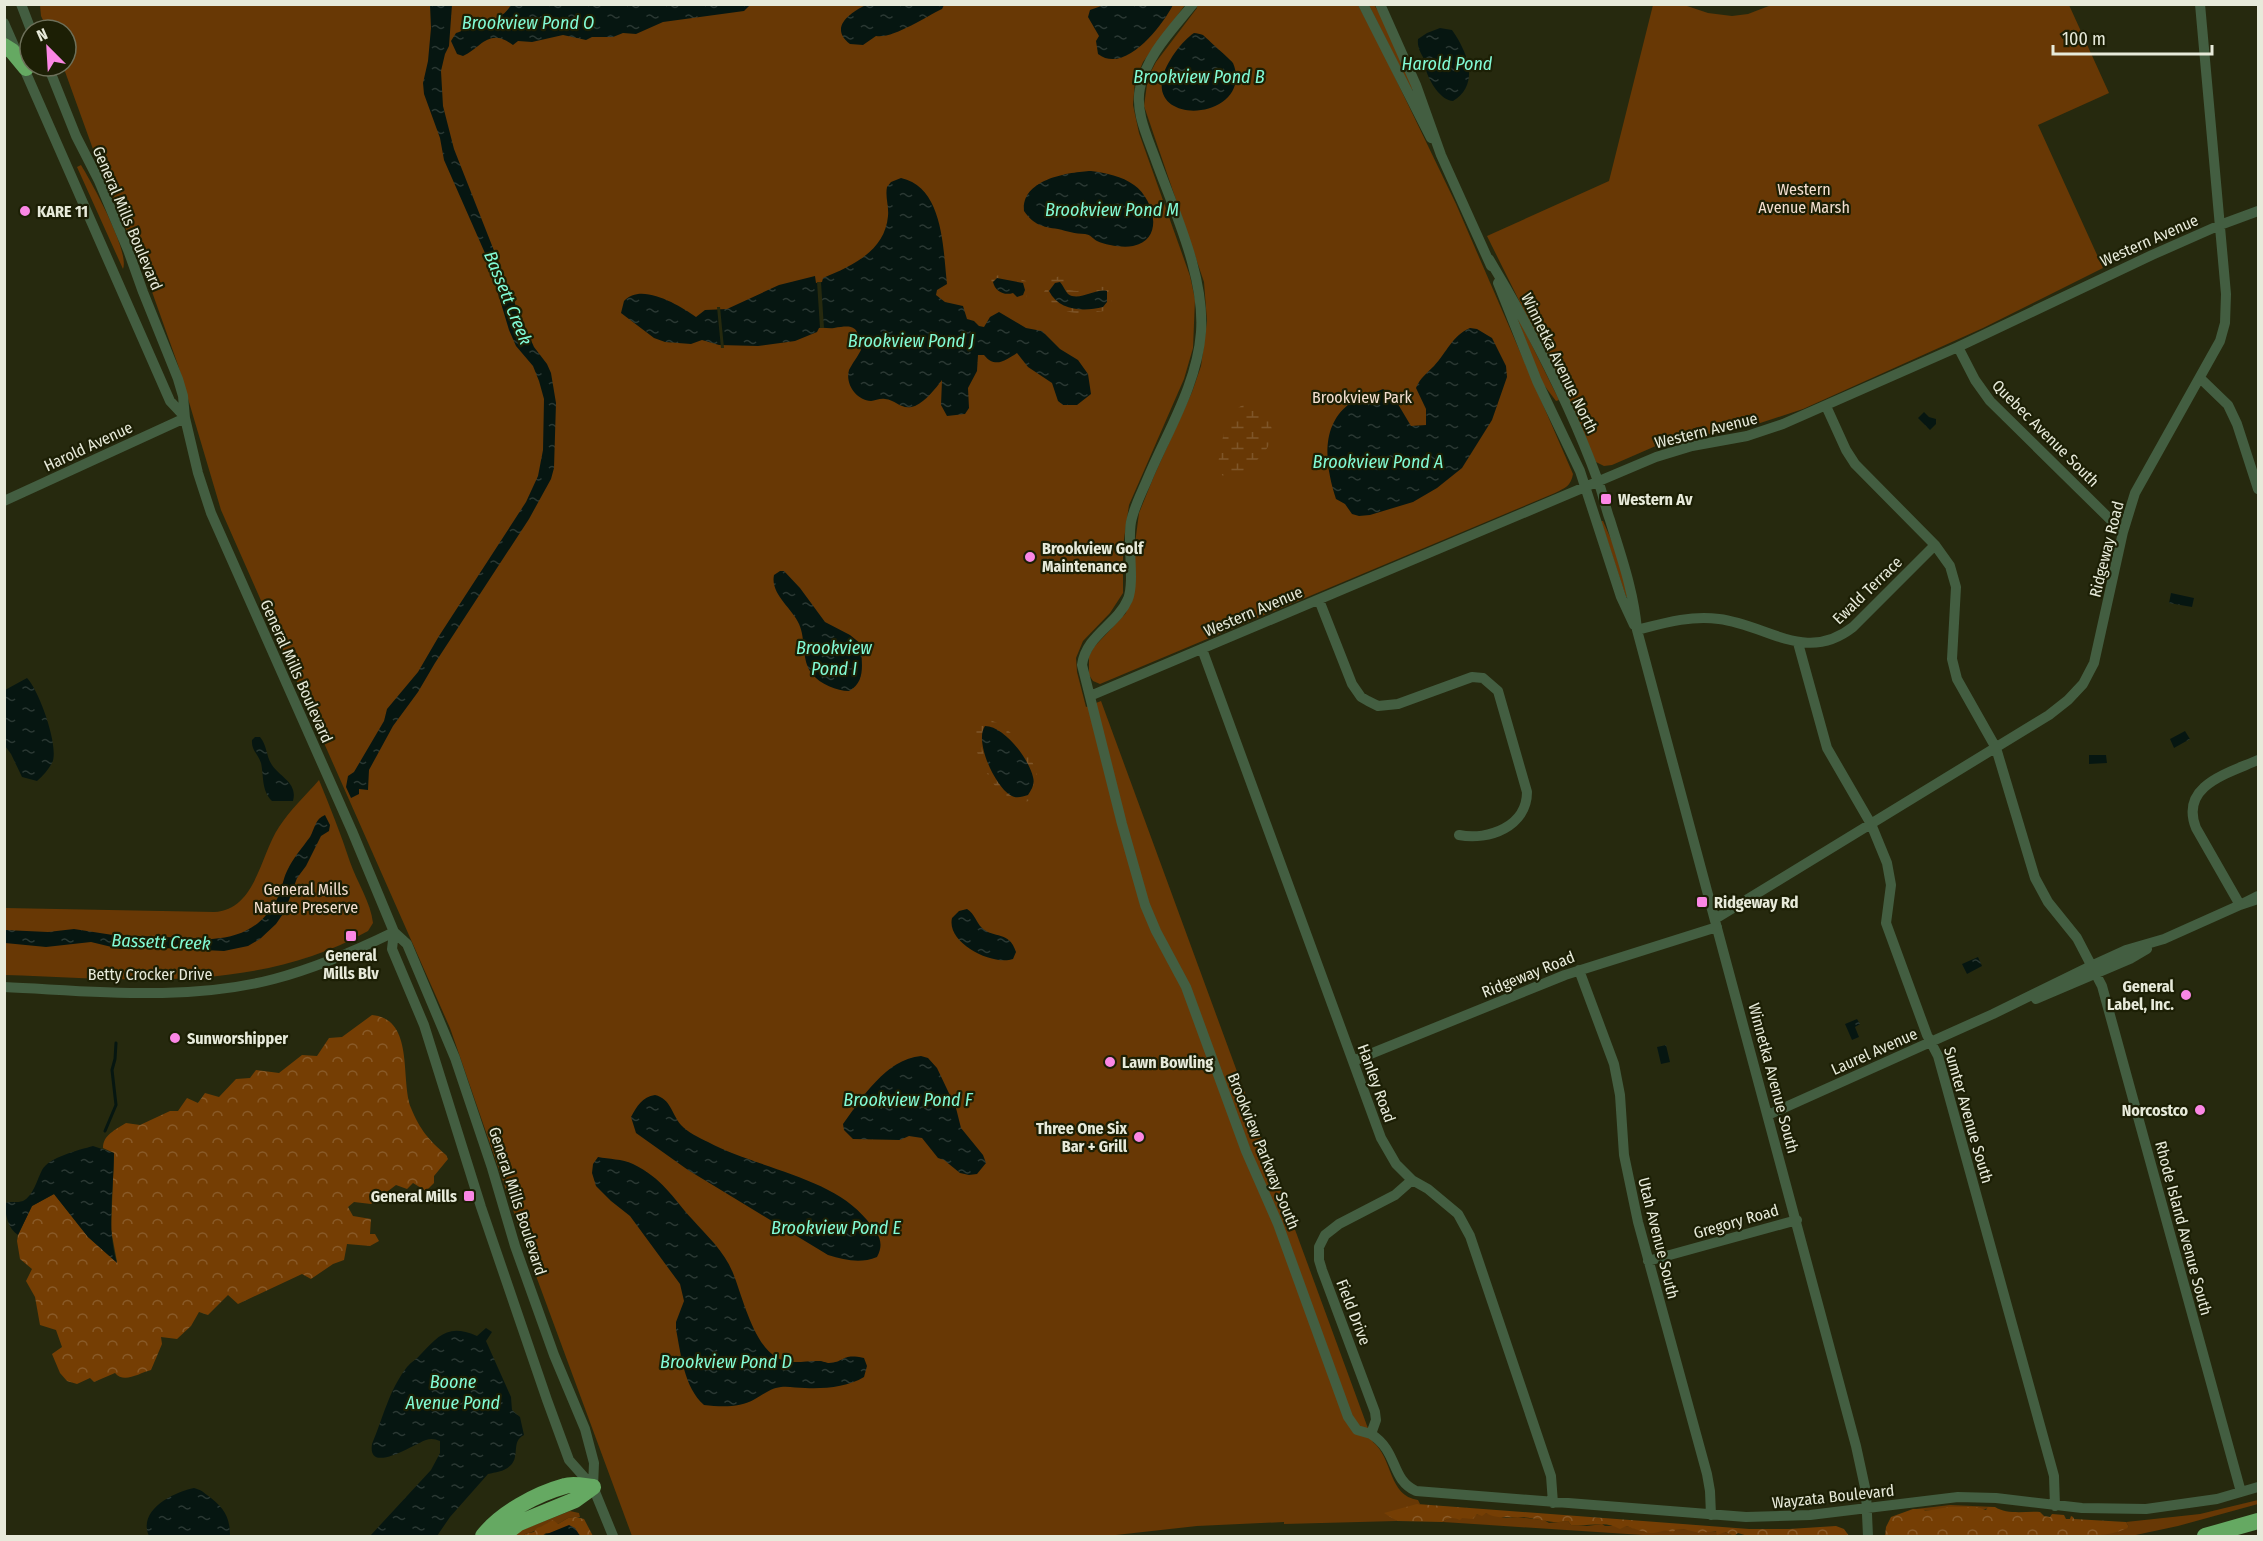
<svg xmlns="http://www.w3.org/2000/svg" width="2263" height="1541" font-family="'Fira Sans Condensed',sans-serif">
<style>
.green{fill:#683805}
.forest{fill:url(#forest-crowns)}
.wetland{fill:url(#wetland-marsh);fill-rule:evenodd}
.water{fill:url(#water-ripples)}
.pier{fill:#26290e}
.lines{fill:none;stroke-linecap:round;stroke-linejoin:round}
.stream{stroke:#061611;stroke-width:3}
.minor{stroke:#435e41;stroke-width:10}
.highway{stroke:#65a962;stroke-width:16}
.poi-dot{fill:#fb87e5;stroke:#1c1f05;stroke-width:2}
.labels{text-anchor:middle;stroke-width:4.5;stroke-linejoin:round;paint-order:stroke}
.park-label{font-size:16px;fill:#f4dfd0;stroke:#1c1f05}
.poi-label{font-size:16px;font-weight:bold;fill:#e7eada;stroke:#1c1f05;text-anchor:start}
.street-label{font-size:16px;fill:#e7eada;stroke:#1c1f05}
.water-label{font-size:18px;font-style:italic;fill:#82fbd6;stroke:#1c1f05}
</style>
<defs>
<pattern id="forest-crowns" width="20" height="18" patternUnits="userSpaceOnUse" patternTransform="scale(1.5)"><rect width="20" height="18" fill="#753e04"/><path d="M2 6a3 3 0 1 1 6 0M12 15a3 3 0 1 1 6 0" fill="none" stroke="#895a28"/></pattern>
<pattern id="wetland-marsh" width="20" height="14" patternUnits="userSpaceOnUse" patternTransform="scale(1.5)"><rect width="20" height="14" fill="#683805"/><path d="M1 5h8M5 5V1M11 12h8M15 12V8" fill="none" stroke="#7e5529"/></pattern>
<pattern id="water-ripples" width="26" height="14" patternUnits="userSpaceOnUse" patternTransform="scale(1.5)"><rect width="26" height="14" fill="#061611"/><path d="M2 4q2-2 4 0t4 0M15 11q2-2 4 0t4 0" fill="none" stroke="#2a3833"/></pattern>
</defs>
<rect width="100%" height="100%" fill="#26290e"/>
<path class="green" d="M1774,4L2069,5L2109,93L2038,125L2103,268L1983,328L1803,409L1748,427L1665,442L1612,465L1604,466L1596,462L1555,373L1487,236L1609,181L1653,5H1684L1708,13L1732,16L1748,14Z
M40,5H1185L1143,62L1135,81L1133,105L1139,133L1190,276L1195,299L1193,348L1184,379L1129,505L1123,546V593L1110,613L1083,641L1076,658L1077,672L1086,707L1101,701L1373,1442C1393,1458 1388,1496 1418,1500L1420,1504L1390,1515L1397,1521L1284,1524V1522L1197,1526L1107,1536H632L532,1265L450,1028L221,510L178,365L151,289L98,163L63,66H66V30H48L41,16Z
M1195,5H1358L1376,38L1456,204L1573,474C1571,486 1565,488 1555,493L1100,684L1093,681L1089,675V656L1094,647L1126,613L1139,513L1154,476L1192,392L1201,366L1207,321L1204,282L1144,106L1148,77L1156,62L1197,8Z
M1369,5H1374L1381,15L1413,89L1411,90Z
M81,165C92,183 130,252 123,269L77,167Z
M1514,309L1559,400L1556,401L1540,380Z
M1601,521H1603L1615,548L1629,597H1626Z
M319,780C330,807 341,834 350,862C357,882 371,903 373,923L368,931C256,994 127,979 5,975V908L214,912C256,910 260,855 279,827C290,810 306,795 319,780Z
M2258,1500V1504L2178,1526L2131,1536H2096L2129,1527L2126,1522L2200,1514Z
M1950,1505L1995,1507C1980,1512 1966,1506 1951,1508C1939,1509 1928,1513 1916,1509Z
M570,1511L579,1513L580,1517L568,1518L558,1524L550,1522C544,1528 533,1532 525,1534L523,1536H513L522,1530Z
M1486,1513L1505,1518L1518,1517L1544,1520L1549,1523L1568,1521L1571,1525L1587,1526L1602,1524L1605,1526H1626L1652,1533L1660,1530L1682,1529L1725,1532L1734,1536H1658L1443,1522L1448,1518Z"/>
<path class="forest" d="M372,1015C415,1019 400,1079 411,1108C420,1130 429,1140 446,1155L448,1159L434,1176V1183L426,1191L413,1183L407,1189L396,1185L371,1204L354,1202L348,1207L353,1216L371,1219L370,1234H375L379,1241L370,1246L347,1244L344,1260L333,1264L311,1279L302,1274L238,1304L228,1295L208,1315L199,1312L191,1326L177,1339L161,1337L162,1344L151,1370C139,1373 124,1384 115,1373L94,1382L90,1378L77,1384L67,1381L60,1373L52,1354L62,1347L56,1330L40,1325L35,1297L26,1281L32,1269L20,1259L17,1241L18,1235L32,1206L54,1194L88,1237L117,1262L111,1230L114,1153L103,1148C103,1135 115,1130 126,1123L140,1125L170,1111H178L187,1098L198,1103L205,1093L219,1097L236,1079L250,1078L256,1070L279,1073L302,1055L317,1056L329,1038L342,1037Z
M1417,1504L1749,1529H1789L1836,1526L1844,1529L1849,1536H1748L1738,1533L1734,1536L1725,1532L1717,1535L1716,1531L1700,1533L1683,1529L1675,1530L1673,1533C1665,1528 1662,1532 1654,1533C1648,1534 1632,1528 1626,1526L1620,1529C1605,1520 1588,1527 1571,1525L1568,1521C1551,1525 1537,1517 1520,1517C1509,1517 1496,1519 1486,1513L1482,1516L1477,1514L1473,1519L1462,1518L1460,1520C1454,1517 1448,1517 1443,1522L1397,1521L1384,1513Z
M1949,1507H1977L1986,1510L1988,1507H1995C2007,1515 2026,1511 2040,1512L2044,1516L2050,1517L2052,1514L2064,1515L2066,1519H2070L2071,1516L2073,1517L2074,1519L2126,1522L2129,1527C2105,1541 2047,1536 2017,1536L2014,1535L2012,1536H1885L1886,1527L1891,1517L1913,1509H1923L1925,1511Z
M576,1517L584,1519L593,1536H580L579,1534L546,1533L542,1536H523L525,1534L534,1532L537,1528C544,1526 547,1523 553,1520L558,1524L568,1518Z"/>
<path class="wetland" d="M1003,274L1026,281L1029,288L1026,298C1014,301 1000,297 991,289L989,282L992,277Z
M1060,276L1065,280L1070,290C1085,295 1099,280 1112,291L1113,299L1104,311C1083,315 1054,316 1044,292L1051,279Z
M1248,404C1256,406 1261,411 1266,418C1286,440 1252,468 1232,477L1223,476L1218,469V465C1221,447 1225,406 1248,404Z
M982,719C1007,718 1040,762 1038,785C1036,803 1016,810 1004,797C990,782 960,735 982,719ZM987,726L1003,732L1025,760L1033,776L1031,791L1008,794C999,783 979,754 981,739C982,735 985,730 987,726Z"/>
<path class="water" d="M868,4H944V5L942,9C925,17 893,39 876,36L863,45L850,44C828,27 851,12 868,4Z
M430,5H452L449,46L445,54L441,71L443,106L454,149L517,309L534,347L547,364L551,373L556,403L554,468L551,479L529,519L435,663L418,692L393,726L369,770L368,790L359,789V794L351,798L346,787L348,776L354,772L384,721L387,709L418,672L439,636L526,502L538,476L543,450L544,399L539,381L533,366L516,346L509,330L488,260L444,160L440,138L424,94L423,83L428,61L431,28Z
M511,5L749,4L750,5L744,11L663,22L636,34L623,33L613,37H592L586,40L563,35L532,42L518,41L513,45C489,27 482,47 463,56L457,54L451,41L456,33C463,31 467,27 474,25C489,21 502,20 511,5Z
M1104,5V4L1173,5C1162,26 1125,75 1098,54L1096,41L1099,36L1088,17L1090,10Z
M1440,28L1452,30C1467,51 1481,84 1453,101C1441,101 1429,81 1426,70C1425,67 1426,64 1425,61C1421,53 1417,48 1418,39L1427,33Z
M1194,33C1197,33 1200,34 1203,35C1206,38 1232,61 1233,63C1235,68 1236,72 1236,77C1236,121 1146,124 1164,73C1169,59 1182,41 1194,33Z
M1091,171C1106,173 1122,176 1134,185C1153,198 1166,239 1133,246C1122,248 1106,245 1097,241C1092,238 1091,235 1085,234C1075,234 1067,231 1058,229C1042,227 1034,225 1024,211C1021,179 1069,172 1091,171Z
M901,178C944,187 943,251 947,284L937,290L936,295L945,302L963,306L967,319L974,321L979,326L984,327L990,317L999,312L1026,328L1042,331L1060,349L1078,360L1088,374L1091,394L1077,405H1063L1058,401L1052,383L1028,367L1017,353C1006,360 995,369 984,355H978L977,371L968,388L969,408L965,414L947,416L941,405L942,380C935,389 926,401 915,406C901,411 897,400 885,399C880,398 875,401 871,401C856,400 845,384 849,370C852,364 858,356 861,350C858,327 856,324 834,328C829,329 824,327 819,328L817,332L795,341L758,346L719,345L702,340L691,344L665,342L654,338L621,313L624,301C641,282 679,305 696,317L705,310L727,309L779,285L815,276L816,283L822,282L823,278C852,266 885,251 888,216C889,206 885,197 887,187L891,182Z
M997,278L1023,283L1025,290L1023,295L1017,297L1013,293C1004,296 995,291 993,282Z
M1060,282C1063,285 1065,291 1068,294C1079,302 1095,288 1107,291V302L1103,307C1084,312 1059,311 1049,291L1055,283Z
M1470,328L1477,329L1492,338L1506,366L1507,377L1492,420L1462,468L1437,488L1413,502L1370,515L1359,516L1352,514L1345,504L1336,499C1326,468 1319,427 1349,404C1358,397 1372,394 1383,389L1392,394L1411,426L1426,425V409L1416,388C1420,378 1427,373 1434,366C1447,352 1452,336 1470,328Z
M1924,412L1929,417L1936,419V424L1930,430L1918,418Z
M780,571H784L800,588L825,622L850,635L861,644C861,662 867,681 849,691C837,691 820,684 812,674C801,660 806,639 799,624C792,608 770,594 774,575Z
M2171,593L2194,598L2192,607L2169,603Z
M27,678C39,690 60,748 52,763C48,770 43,776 37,781L22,777L11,754L5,746V690Z
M985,726C1004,726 1029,759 1033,777C1035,784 1032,789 1028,795C1022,797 1016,799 1010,795C995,786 974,741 985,726Z
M2185,731L2190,739L2174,748L2170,739Z
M255,737H260C267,745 266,756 272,765C280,777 298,783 293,801H272C261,790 264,776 261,763C258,754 251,750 252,740Z
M2089,755H2106L2107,763L2089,764Z
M325,815L330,825L329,831L321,836L306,866L297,878L285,911L276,924L260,939L248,946L224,951L143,947L120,949L91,942L46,947L5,943V930L48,932L74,929L113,935L212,939C243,937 264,925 278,897C282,889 283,879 287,871C293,858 302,848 310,837C315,828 315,819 325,815Z
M967,909C975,914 976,922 982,928C994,939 1009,930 1016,952L1013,959C993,966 946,943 952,918L959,911Z
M1978,957L1982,966L1967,974L1962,964Z
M1857,1019L1860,1024L1855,1027L1859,1037L1852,1040L1845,1024Z
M1666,1045L1670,1062L1661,1064L1657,1047Z
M921,1056L928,1058L937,1068L956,1108L961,1128L983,1155L986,1163L977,1174L969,1175L960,1173L944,1160L938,1158L922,1138L909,1136L900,1140L853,1139L844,1130L843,1124C862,1098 886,1059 921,1056Z
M655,1095C671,1099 671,1113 681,1125C687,1132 700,1138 708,1142C756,1168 833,1177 867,1220C876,1232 886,1240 877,1257C860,1264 845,1260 828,1255L688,1170L636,1133L631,1117C637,1106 642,1097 655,1095Z
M93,1146L114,1153C114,1189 106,1227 117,1263L88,1237L54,1194L32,1206L18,1235C8,1229 5,1214 5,1203C10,1201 17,1203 23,1201C33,1196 37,1180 42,1170C49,1157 79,1150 93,1146Z
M598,1157C609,1159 622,1159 633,1164C662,1178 672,1197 692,1219C708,1237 724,1251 733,1273C743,1298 753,1343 776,1357C790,1366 806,1360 820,1361C822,1361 827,1363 829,1363C846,1362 841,1353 864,1358L867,1366L864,1377C848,1387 824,1389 805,1388C797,1388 788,1386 781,1387C771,1388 764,1394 755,1399C740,1408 721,1407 704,1405C684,1387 681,1355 676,1329V1322L684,1301L680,1284L630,1216L611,1201L596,1186L592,1173L593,1164Z
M486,1328L492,1332L486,1341L511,1397L512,1410L520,1417L524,1435C511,1441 520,1456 511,1465C504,1472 496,1472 488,1474L450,1517L437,1536H370L431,1470L440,1453V1441C435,1439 431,1438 426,1440C416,1443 367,1476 372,1444C383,1418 389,1390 407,1367C411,1362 417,1359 421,1354C440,1334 449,1324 477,1336Z
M194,1488C201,1490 202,1491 207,1495C223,1507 230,1515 230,1536H149C137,1510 174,1492 194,1488Z
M569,1525L575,1528L580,1536H542Z"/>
<path class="pier" d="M817,282H821L824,328H820Z
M717,307H720L724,348H721Z"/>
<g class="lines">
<path class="stream" d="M105,1131L116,1105L112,1070L115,1059L116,1043"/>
<path class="minor" d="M21,4L31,30
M1193,4C1173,29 1146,56 1140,88C1135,111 1147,136 1155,158C1174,211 1205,276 1201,332C1197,385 1167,432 1147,480C1141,494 1134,507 1131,522C1127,544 1135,581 1128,599C1117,625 1086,635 1082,665L1122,824L1145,905L1156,931L1186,987L1246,1151L1278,1224L1348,1417L1357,1430L1371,1434
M1363,4L1431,138
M1380,4L1416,85L1441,155L1491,266
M4,23L170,401L185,417
M48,66L76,136L99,181L128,250L143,292L178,379L183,396L185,418L198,473L211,513L352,831L394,932L407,944L455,1058L492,1168L515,1246L554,1355L585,1429L594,1463L593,1487
M1489,259C1531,329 1570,404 1598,481C1603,493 1605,507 1610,520C1621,556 1634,592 1637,630L1856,1446L1866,1492L1868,1536
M1498,283L1537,381L1580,471L1621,597L1634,625
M1958,347L1975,380L1990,401L2123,532
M2200,378L2228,405L2237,424L2258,489
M1826,406L1846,450L1855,464L1935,545L1950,566L1956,587L1952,659L1957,679L1996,748L2035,878L2048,902L2077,938L2102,986L2241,1492
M4,501L185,418
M1319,600L1352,684L1361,697L1368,701L1378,706L1398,704L1472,677L1483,678L1498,691L1527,792C1527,826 1489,841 1459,835
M1637,630C1664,623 1691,615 1719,619C1768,625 1806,664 1853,627L1935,545
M1798,643L1827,748L1871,824L1887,863L1891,885L1886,923L1927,1035L1938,1056L2054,1476L2055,1506
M1202,649L1381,1138L1396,1164L1412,1180L1428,1189L1458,1214L1470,1236L1551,1476L1553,1503
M1090,696L1656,457L1692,446L1747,436L1783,424L1958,347L2152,255L2220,225L2258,211
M2258,896L2240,905L2258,899
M1715,919L2049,715L2068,700L2083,684L2094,663L2123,532L2135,493L2220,341L2225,323L2226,294L2200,4
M394,932L392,949L424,1025L481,1207L547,1400L569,1460L593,1487L613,1536
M1579,970L1614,1064L1620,1095L1624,1155L1638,1222L1707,1474L1710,1491L1711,1515
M4,987C93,991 187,1002 274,979C316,968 355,951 394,932
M2036,999L2130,959L2147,949
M1353,1061L1565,975L1717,927
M1768,1115L1993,1014L2093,965L2126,950L2164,939L2240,905L2196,828C2179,785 2229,773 2258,760
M1412,1180L1395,1195L1339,1224L1325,1235L1319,1247V1260L1322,1270L1375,1412L1376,1420L1371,1434C1399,1452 1390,1479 1416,1491L1746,1517L1810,1515L1958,1497L1996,1498L2082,1508L2146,1509L2217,1499L2258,1487
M1648,1261L1797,1220"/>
<path class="highway" d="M4,46L12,51L26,68
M483,1536C501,1513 536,1494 565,1486C573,1483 584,1486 593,1487
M502,1536L519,1523L575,1500L593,1487
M2205,1536L2258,1521"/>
</g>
<g class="poi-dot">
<circle cx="25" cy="211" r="6"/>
<rect x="1600" y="493" width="12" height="12" rx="3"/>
<circle cx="1030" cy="557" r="6"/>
<rect x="1696" y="896" width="12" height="12" rx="3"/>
<rect x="345" y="930" width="12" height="12" rx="3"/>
<circle cx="2186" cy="995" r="6"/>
<circle cx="175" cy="1038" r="6"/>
<circle cx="1110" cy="1062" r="6"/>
<circle cx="2200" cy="1110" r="6"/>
<circle cx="1139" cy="1137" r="6"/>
<rect x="463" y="1190" width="12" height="12" rx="3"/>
</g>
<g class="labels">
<g class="park-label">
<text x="1804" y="195">Western<tspan x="1804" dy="18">Avenue Marsh</tspan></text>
<text x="1362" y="403">Brookview Park</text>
<text x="306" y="895">General Mills<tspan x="306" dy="18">Nature Preserve</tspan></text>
</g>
<g class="poi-label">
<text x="37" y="217">KARE 11</text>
<text x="1618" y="505">Western Av</text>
<text x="1042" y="554">Brookview Golf<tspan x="1042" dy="18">Maintenance</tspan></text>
<text x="1714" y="908">Ridgeway Rd</text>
<text x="351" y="961" text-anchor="middle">General<tspan x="351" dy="18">Mills Blv</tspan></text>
<text x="2174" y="992" text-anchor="end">General<tspan x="2174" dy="18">Label, Inc.</tspan></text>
<text x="187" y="1044">Sunworshipper</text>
<text x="1122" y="1068">Lawn Bowling</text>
<text x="2188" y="1116" text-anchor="end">Norcostco</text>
<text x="1127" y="1134" text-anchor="end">Three One Six<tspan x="1127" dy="18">Bar + Grill</tspan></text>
<text x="457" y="1202" text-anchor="end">General Mills</text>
</g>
<g class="street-label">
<text transform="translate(128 218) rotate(67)" y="6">General Mills Boulevard</text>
<text transform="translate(2149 240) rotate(-24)" y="6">Western Avenue</text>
<text transform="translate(1560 363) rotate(64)" y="6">Winnetka Avenue North</text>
<text transform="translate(1706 430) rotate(-14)" y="6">Western Avenue</text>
<text transform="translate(2046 433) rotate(45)" y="6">Quebec Avenue South</text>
<text transform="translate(88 446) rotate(-25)" y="6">Harold Avenue</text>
<text transform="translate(2106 549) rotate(-76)" y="6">Ridgeway Road</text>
<text transform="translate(1867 590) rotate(-44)" y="6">Ewald Terrace</text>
<text transform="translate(1253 611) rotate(-23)" y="6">Western Avenue</text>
<text transform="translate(297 671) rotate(66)" y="6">General Mills Boulevard</text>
<text x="150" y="980">Betty Crocker Drive</text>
<text transform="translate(1528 974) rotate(-22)" y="6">Ridgeway Road</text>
<text transform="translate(1874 1051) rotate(-24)" y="6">Laurel Avenue</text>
<text transform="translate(1774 1078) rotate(75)" y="6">Winnetka Avenue South</text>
<text transform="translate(1377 1083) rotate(70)" y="6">Hanley Road</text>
<text transform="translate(1969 1115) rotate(74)" y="6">Sumter Avenue South</text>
<text transform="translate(1264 1151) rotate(68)" y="6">Brookview Parkway South</text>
<text transform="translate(518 1201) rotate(72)" y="6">General Mills Boulevard</text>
<text transform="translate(1736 1221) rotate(-16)" y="6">Gregory Road</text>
<text transform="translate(2184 1228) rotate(75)" y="6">Rhode Island Avenue South</text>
<text transform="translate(1659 1238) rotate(76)" y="6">Utah Avenue South</text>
<text transform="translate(1354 1312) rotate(69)" y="6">Field Drive</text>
<text transform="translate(1833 1496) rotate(-6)" y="6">Wayzata Boulevard</text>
</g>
<g class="water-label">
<text x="528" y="29">Brookview Pond O</text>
<text x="1447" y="70">Harold Pond</text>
<text x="1199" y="83">Brookview Pond B</text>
<text x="1112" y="216">Brookview Pond M</text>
<text transform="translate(508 298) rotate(68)" y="6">Bassett Creek</text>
<text x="911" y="347">Brookview Pond J</text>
<text x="1378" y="468">Brookview Pond A</text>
<text x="834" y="654">Brookview<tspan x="834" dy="21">Pond I</tspan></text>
<text transform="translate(161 942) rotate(2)" y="6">Bassett Creek</text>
<text x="908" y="1106">Brookview Pond F</text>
<text x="836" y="1234">Brookview Pond E</text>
<text x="726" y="1368">Brookview Pond D</text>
<text x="453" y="1388">Boone<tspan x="453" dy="21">Avenue Pond</tspan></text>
</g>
</g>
<rect width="2263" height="1541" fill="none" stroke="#e7eada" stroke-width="12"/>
<g transform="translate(48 48) rotate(336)"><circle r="28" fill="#1c1f05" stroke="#6d705a" stroke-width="1.5"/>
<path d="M0-4.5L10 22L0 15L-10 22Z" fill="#fb87e5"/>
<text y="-9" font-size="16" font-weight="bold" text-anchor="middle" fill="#e7eada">N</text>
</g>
<path d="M2053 45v9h159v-9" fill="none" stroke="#e7eada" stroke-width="3"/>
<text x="2062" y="45" font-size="18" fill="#e7eada" stroke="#1c1f05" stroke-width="4.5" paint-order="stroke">100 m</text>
</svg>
